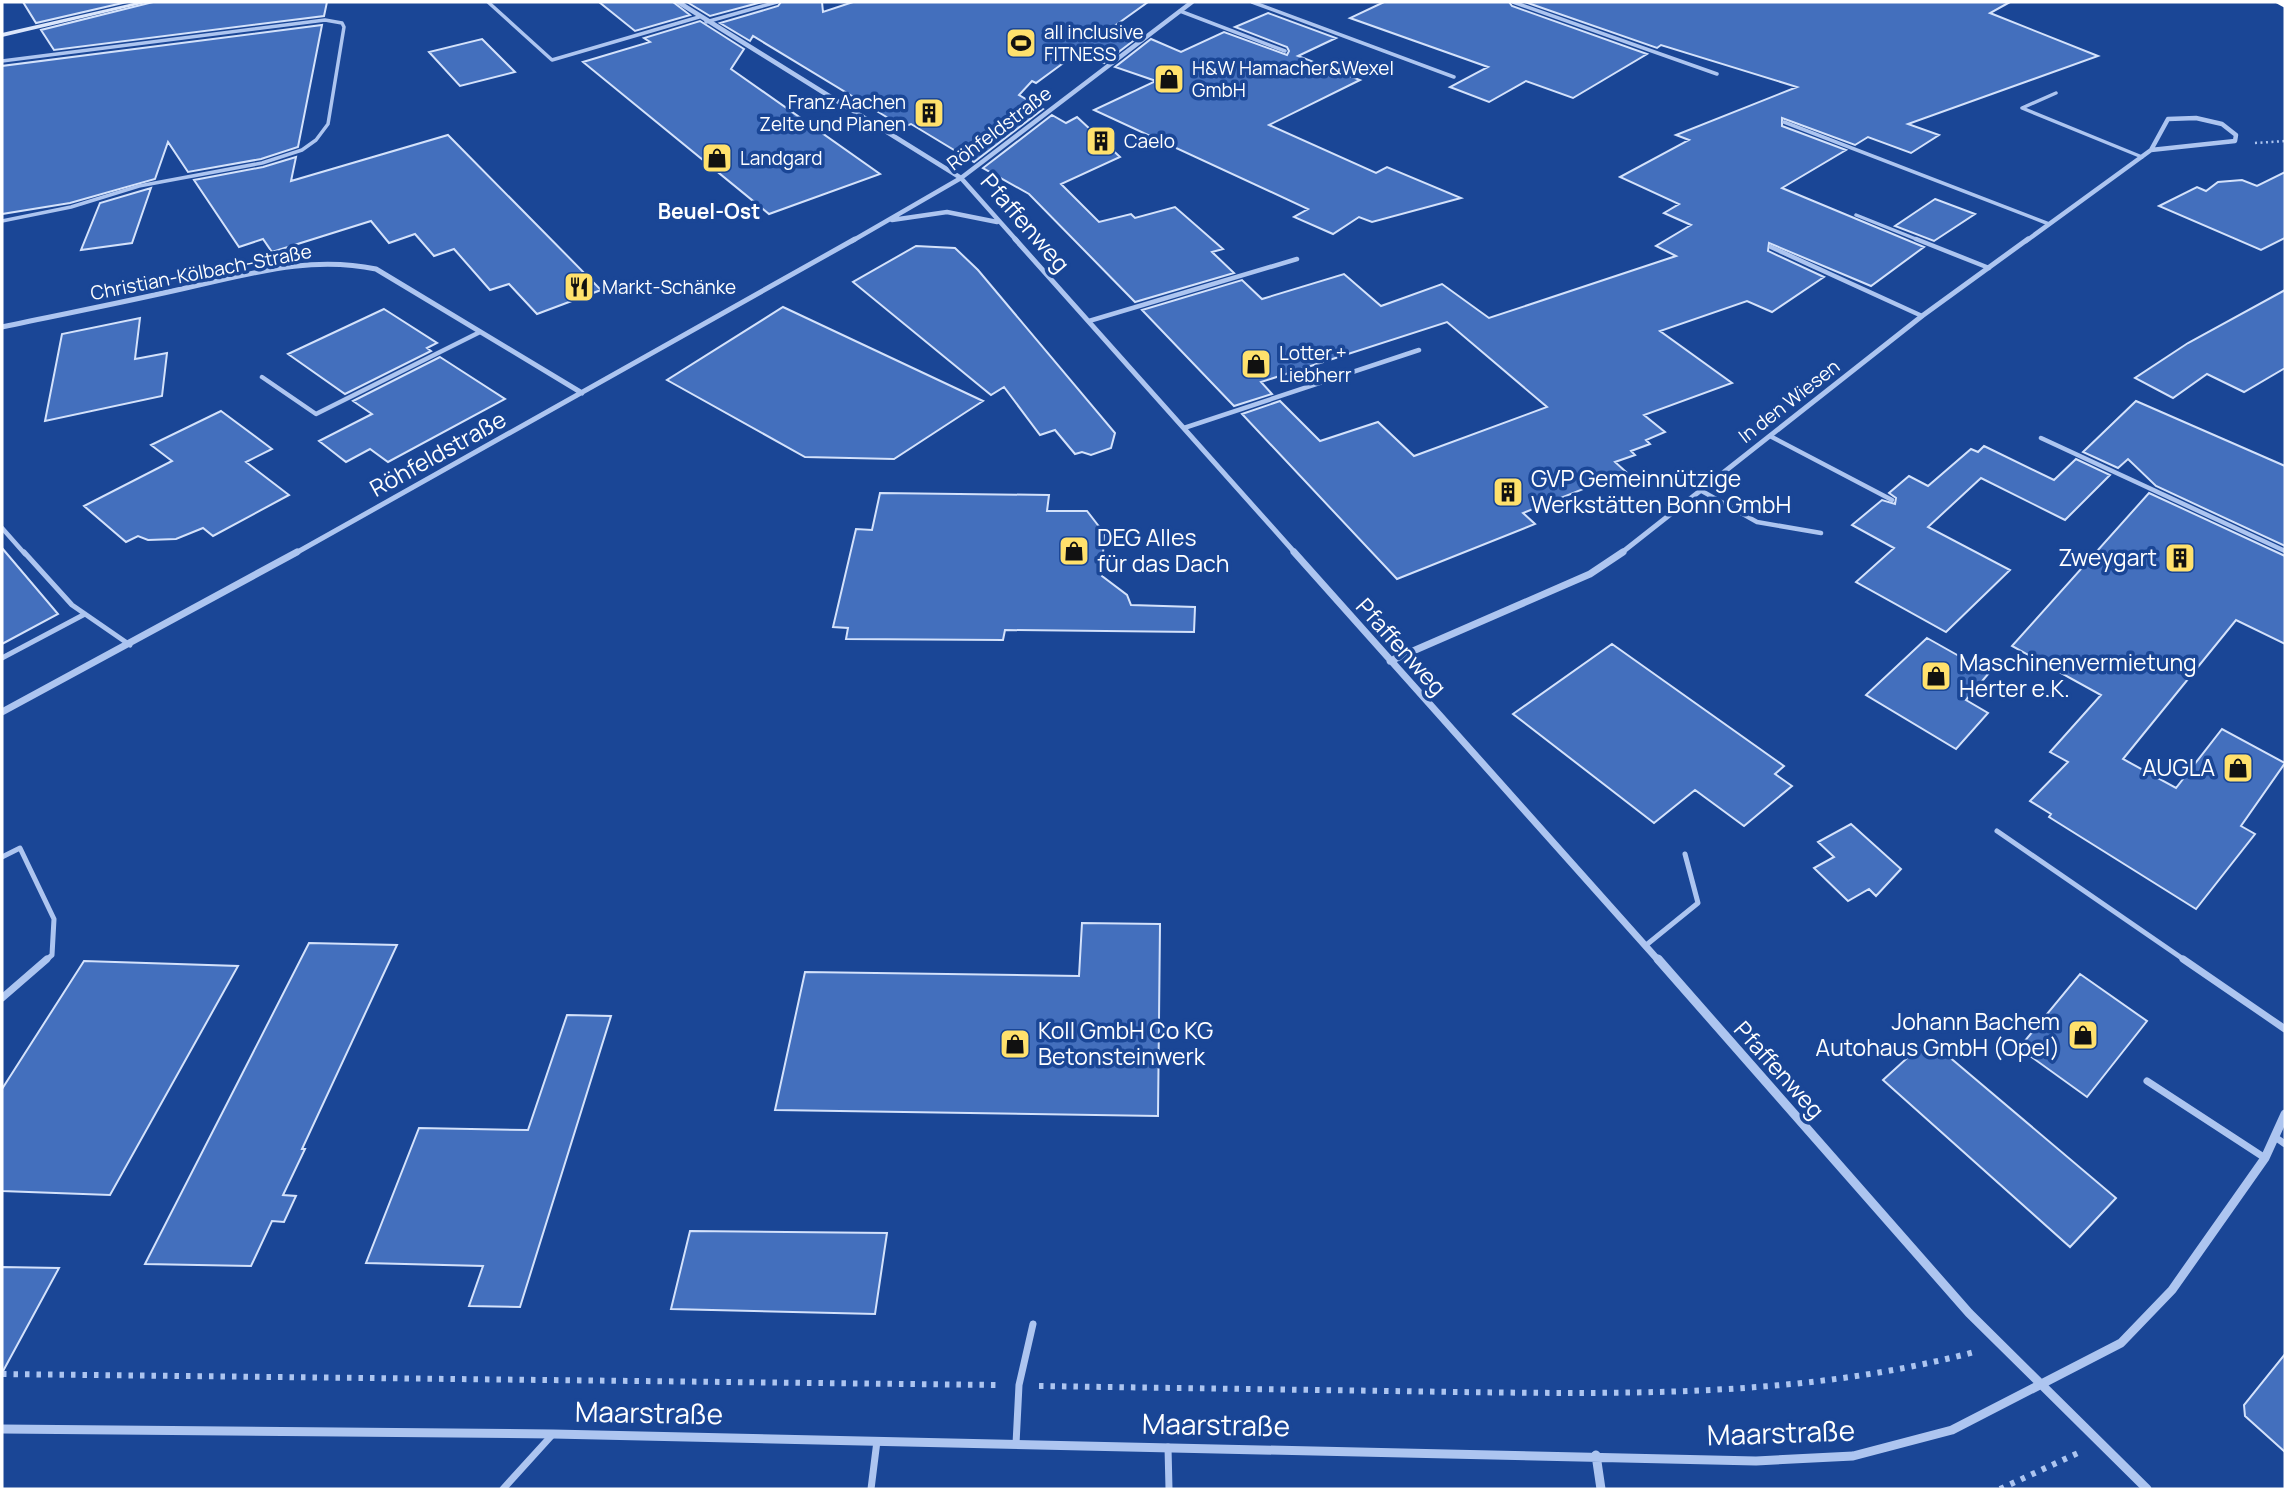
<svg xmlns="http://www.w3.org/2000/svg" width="2287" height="1491" font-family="Manrope,sans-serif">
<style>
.building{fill:#436fbd;stroke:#d4e2fb;stroke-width:2}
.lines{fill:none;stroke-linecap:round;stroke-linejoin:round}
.path-far1{stroke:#adc5f0;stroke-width:2.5;stroke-dasharray:2 3.5;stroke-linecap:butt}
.path{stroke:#adc5f0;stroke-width:6;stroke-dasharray:4.5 7;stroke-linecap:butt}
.service-far3{stroke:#adc5f0;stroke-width:3.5}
.service-far2{stroke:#adc5f0;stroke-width:4.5}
.service-far1{stroke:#adc5f0;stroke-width:5}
.service{stroke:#adc5f0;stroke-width:7}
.minor-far3{stroke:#adc5f0;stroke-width:4.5}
.minor-far2{stroke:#adc5f0;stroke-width:5}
.minor-far1{stroke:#adc5f0;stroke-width:7}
.minor{stroke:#adc5f0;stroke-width:9}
.secondary{fill:#dbe6fb;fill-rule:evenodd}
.motorway{fill:#fff;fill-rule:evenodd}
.labels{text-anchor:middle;stroke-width:7;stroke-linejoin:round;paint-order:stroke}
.far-poi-label{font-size:19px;fill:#fff;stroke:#1a4696;text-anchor:start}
.far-street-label{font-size:19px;fill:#fff;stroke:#1a4696}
.far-quarter-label{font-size:21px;font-weight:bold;fill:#fff;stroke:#1a4696}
.street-label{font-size:23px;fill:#fff;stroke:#1a4696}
.poi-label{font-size:23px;fill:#fff;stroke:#1a4696;text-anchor:start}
.near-street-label{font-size:28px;fill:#fff;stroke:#1a4696}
</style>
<rect width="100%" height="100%" fill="#1a4696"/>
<path class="building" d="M23,2H127L36,23Z
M153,2H327L324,16L54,50L41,30Z
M599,2H673L690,15L635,31Z
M687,2H762L710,16Z
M781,2H822L823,12L853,2H1148L1116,25L1141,35L1104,63L1077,53L1036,83L1032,81L1019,95L1043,109L974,162L911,124L903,127L753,36L750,41L720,23L778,6Z
M1384,2H1509L1512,6L1647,54L1573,98L1526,81L1489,102L1450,87L1488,67L1350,18Z
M1525,2H2010L1990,13L2098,56L1908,124L1939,135L1911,153L1868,137L1855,145L1782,118V126L1846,150L1782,188L1924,247L1871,286L1769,243L1768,251L1824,277L1772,312L1747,301L1660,331L1732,383L1644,415L1665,432L1646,440L1650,444L1631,451L1635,455L1615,462L1626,472L1523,513L1535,524L1397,579L1242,414L1280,401L1320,441L1378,422L1414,456L1547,407L1447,322L1261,382L1272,394L1234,406L1142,310L1242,280L1262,299L1344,274L1381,306L1442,284L1489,318L1676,256L1656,246L1691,225L1664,213L1679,204L1620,177L1689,140L1676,135L1797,87L1661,45L1657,48Z
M1268,13L1336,38L1298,56L1360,80L1269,125L1376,173L1387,167L1461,198L1372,222L1359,217L1333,234L1294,217L1308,209L1094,110L1156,81L1115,67L1151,39L1181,52L1224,32L1287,55L1289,51L1287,47L1235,27Z
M700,21L744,49L731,69L880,174L769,214L583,62L650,42L644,38Z
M322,25L298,147L261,159L188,172L168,142L155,179L70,203L2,214V66Z
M482,39L515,72L460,86L429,52Z
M1052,115L1066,123L1077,117L1120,157L1061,184L1099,222L1131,214L1135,218L1175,207L1223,249L1212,252L1234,273L1135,302L1029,194L983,168Z
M448,135L601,290L537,314L509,284L490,290L454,249L434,256L415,234L389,243L371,221L272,252L263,239L239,247L194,180L263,167L296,157L291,181Z
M2285,172V238L2261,250L2159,206L2197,187L2206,191L2218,182L2242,180L2257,186Z
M151,188L132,243L81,250L100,203Z
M1935,199L1975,214L1934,241L1895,226Z
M916,246L955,248L978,270L1115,433L1111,448L1091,455L1082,452L1075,454L1055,430L1040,435L1004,387L991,395L853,282Z
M2285,290V368L2244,392L2207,374L2173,398L2135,378L2188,343Z
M783,307L983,401L894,459L805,457L667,380Z
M384,309L437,343L427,348L431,351L345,394L288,354Z
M140,318L135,359L167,353L162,396L45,421L62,334Z
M440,357L505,399L388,462L370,449L346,462L319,441L372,414L353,401Z
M2136,401L2285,466V546L2156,486L2128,459L2118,468L2083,452Z
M221,411L272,449L246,462L289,495L213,536L203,528L176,539L148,540L138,536L126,542L84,506L172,461L151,445Z
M1984,446L2054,480L2076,459L2110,475L2065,520L1981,478L1928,527L2010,570L1946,632L1856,582L1894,548L1852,525L1882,500L1895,504L1896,498L1889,493L1909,476L1928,486L1971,449L1978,452Z
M880,493L1049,495L1047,511H1087L1104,533L1102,576L1127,595L1131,605L1195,607L1194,632L1005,630L1003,640L846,639L848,628L833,627L856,529L872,530Z
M2149,493L2285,556V644L2236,620L2123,759L2176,788L2222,729L2285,763L2241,826L2255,834L2196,909L2049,817L2051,814L2030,801L2068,762L2050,752L2101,695L2012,646Z
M2,548L58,614L2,644Z
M1927,638L1989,673L1966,700L1988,713L1956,749L1866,695Z
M1612,644L1784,766L1775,774L1792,786L1744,826L1695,790L1654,823L1513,714Z
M1851,824L1901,869L1876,896L1869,889L1848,901L1814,868L1834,857L1818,842Z
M1082,923L1160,924L1158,1116L775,1110L805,972L1079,976Z
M309,943L397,945L302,1149H305L283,1195L296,1196L284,1222L272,1221L251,1266L145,1264Z
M84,961L238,966L110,1195L2,1191V1089Z
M2080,974L2147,1021L2087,1097L2019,1048Z
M567,1015L611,1016L520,1307L469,1306L483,1266L366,1263L419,1128L528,1130Z
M1928,1039L2116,1198L2070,1247L1883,1080Z
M690,1231L887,1233L875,1314L671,1309Z
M2,1267L59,1268L2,1373Z
M2285,1354V1452L2245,1416L2244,1405Z"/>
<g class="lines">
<path class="path-far1" d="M2255,143L2285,141"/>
<path class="path" d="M2,1374L998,1385
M1039,1386C1178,1388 1318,1390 1457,1392C1633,1394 1807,1397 1978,1351
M2000,1489L2078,1453"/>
<path class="service-far3" d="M488,2L552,60L699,17
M1252,2L1454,77
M1513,2L1717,74
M1180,11L1285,51
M706,22L777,2
M2,61L325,20L342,23L344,27L328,124L316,140L302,150L262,163L139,186L71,207L2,221
M2056,93L2022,108L2142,157
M1784,122L2049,224
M1856,215L1921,241"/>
<path class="service-far2" d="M1916,239L1989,268
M1771,247L1922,316
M1089,321L1297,259
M262,377L316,414L480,332
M1184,428L1419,350
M1770,436L1892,500
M2041,438L2285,551
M1700,490L1757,522L1821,533
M2,528L25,554"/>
<path class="service-far1" d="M24,552L72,605L130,645
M2,658L85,614
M1997,831L2186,961
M2,857L20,848L54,919L52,955L45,961
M1645,946L1698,903L1685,854"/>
<path class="service" d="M2183,959L2285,1029
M2,998L47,959
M2147,1081L2265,1158
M2275,1137L2285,1144
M1016,1444L1019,1385L1033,1324
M1168,1447L1169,1489
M503,1489L553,1434
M871,1489L877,1441"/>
<path class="minor-far3" d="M678,2L961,178L1017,241
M2196,118L2222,124L2236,135L2235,141L2151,150L2168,119Z
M892,220L947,212L997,222
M852,241L961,178L1192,2
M2026,241L2151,150"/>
<path class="minor-far2" d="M1015,239L1296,554
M2,327C63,314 125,302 186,288C250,274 310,255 376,269L582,393
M294,554L855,239
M1620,554L1922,316L2028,239"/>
<path class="minor-far1" d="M1294,552L1659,961
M1390,661L1590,574L1623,552
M2,712L297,552"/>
<path class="minor" d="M1658,959L1969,1313L2147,1489
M2,1429L553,1434L1756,1461L1853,1456L1952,1430L2121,1343L2172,1290L2265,1158L2285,1114
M1596,1455L1601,1489"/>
<path class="secondary" d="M138,2H150L2,37V33Z"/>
<path class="motorway" d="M2274,2H2285V8Z"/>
</g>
<defs>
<g id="stadium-square" transform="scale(1.575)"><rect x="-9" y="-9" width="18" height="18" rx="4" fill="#ffe16c" stroke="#1a4696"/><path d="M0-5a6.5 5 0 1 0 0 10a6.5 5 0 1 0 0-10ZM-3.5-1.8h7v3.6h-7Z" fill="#111"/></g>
<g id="shop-square" transform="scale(1.575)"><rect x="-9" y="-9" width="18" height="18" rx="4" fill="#ffe16c" stroke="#1a4696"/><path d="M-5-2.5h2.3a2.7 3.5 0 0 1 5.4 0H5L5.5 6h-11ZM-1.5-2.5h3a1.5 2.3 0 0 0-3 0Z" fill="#111"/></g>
<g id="building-square" transform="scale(1.575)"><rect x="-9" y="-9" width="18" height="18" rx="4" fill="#ffe16c" stroke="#1a4696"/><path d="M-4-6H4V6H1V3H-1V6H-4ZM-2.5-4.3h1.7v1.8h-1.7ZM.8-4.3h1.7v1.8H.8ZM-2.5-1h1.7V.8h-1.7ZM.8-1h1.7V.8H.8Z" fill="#111"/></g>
<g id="restaurant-square" transform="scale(1.575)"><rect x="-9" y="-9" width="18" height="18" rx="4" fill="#ffe16c" stroke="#1a4696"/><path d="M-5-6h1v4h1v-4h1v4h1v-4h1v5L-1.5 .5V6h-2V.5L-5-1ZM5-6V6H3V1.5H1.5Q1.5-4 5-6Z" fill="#111"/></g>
</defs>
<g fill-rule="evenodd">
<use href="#stadium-square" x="1021" y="43"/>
<use href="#shop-square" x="1169" y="79"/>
<use href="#building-square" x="929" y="113"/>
<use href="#building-square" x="1101" y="141"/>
<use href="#shop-square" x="717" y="158"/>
<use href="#restaurant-square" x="579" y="287"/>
<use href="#shop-square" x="1256" y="364"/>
<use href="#building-square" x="1508" y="492"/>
<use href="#shop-square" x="1074" y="551"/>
<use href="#building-square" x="2180" y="558"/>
<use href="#shop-square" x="1936" y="676"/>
<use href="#shop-square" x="2238" y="768"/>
<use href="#shop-square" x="2083" y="1035"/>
<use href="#shop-square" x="1015" y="1044"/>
</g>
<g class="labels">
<g class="far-poi-label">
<text x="1044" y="39">all inclusive<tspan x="1044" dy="22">FITNESS</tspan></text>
<text x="1192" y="75">H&amp;W Hamacher&amp;Wexel<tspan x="1192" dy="22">GmbH</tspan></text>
<text x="906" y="109" text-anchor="end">Franz Aachen<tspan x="906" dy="22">Zelte und Planen</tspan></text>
<text x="1124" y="148">Caelo</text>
<text x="740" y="165">Landgard</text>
<text x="602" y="294">Markt-Schänke</text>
<text x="1279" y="360">Lotter +<tspan x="1279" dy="22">Liebherr</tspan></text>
</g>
<g class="far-street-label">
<text transform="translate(999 128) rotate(-37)" y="7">Röhfeldstraße</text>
<text transform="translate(201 272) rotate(-11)" y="7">Christian-Kölbach-Straße</text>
<text transform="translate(1789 401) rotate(-38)" y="7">In den Wiesen</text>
</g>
<g class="far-quarter-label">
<text x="709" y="219">Beuel-Ost</text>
</g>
<g class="street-label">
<text transform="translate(1025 223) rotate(49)" y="8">Pfaffenweg</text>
<text transform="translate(438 454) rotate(-29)" y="8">Röhfeldstraße</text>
<text transform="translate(1401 647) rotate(48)" y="8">Pfaffenweg</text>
<text transform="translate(1779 1070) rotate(48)" y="8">Pfaffenweg</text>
</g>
<g class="poi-label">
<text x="1531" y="487">GVP Gemeinnützige<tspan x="1531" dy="26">Werkstätten Bonn GmbH</tspan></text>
<text x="1097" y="546">DEG Alles<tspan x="1097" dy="26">für das Dach</tspan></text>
<text x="2157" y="566" text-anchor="end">Zweygart</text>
<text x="1959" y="671">Maschinenvermietung<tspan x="1959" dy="26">Herter e.K.</tspan></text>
<text x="2215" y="776" text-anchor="end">AUGLA</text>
<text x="2060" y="1030" text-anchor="end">Johann Bachem<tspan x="2060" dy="26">Autohaus GmbH (Opel)</tspan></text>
<text x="1038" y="1039">Koll GmbH Co KG<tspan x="1038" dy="26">Betonsteinwerk</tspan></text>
</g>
<g class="near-street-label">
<text transform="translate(649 1413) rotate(1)" y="10">Maarstraße</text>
<text transform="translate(1216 1425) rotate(1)" y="10">Maarstraße</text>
<text transform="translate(1781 1433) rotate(-2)" y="10">Maarstraße</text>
</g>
</g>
<rect width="2287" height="1491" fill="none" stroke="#ffffff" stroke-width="7"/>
</svg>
